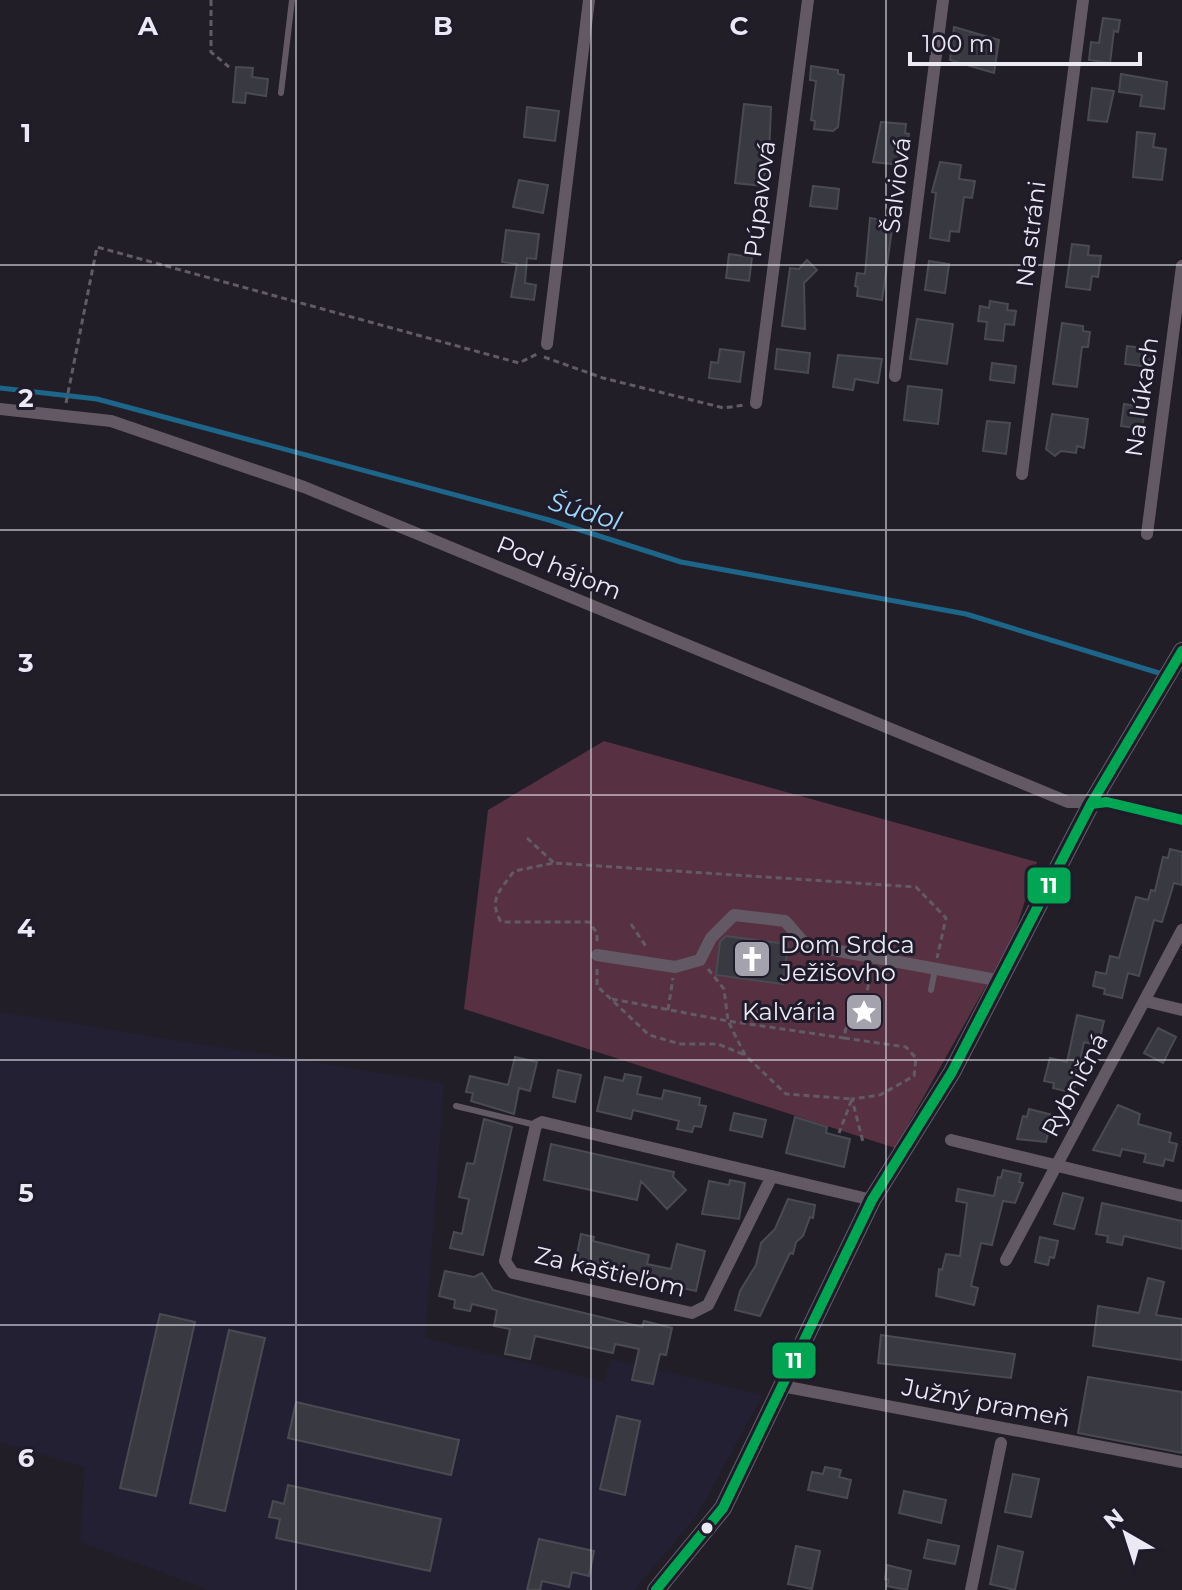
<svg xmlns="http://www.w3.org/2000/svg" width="1182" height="1590" font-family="Montserrat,sans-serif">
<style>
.built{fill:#242034}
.green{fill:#573041}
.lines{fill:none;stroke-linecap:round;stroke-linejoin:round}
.stream{stroke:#1d6689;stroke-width:5}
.building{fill:#393a41;stroke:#4a4a52;stroke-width:2}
.path{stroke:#625b64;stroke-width:3;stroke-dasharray:6 4;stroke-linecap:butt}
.lane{stroke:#635964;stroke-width:6}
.street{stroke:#635964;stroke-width:12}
.secondary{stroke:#675b69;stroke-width:18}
.bus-1-casing{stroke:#1f1b2b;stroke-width:16}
.bus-1{stroke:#00a651;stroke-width:10}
.grid{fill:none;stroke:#ebe9f4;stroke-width:2;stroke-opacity:0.55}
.bus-dot{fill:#ebe9f4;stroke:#1f1b2b;stroke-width:3}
.labels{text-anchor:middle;stroke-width:6;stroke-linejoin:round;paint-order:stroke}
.street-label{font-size:24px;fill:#ebe9f4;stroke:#1f1b2b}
.poi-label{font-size:24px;fill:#ebe9f4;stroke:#1f1b2b;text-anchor:start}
.water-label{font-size:26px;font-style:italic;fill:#9fd9fa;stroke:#1f1b2b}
.grid-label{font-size:26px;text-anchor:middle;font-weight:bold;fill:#ebe9f4;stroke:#1f1b2b;stroke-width:6;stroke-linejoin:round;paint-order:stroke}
.line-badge{stroke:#1f1b2b;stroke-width:3}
.badge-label{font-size:22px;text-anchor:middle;font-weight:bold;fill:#fff}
</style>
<rect width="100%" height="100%" fill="#211e28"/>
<path class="built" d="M0,1012L444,1083L425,1338L604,1382L611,1359L763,1395L696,1517L634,1590H209L80,1542L85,1467L0,1442Z"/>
<path class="green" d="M604,741L1037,862L1014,936L895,1148L464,1009L488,810Z"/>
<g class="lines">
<path class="stream" d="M0,388L97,399L549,520L681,562L966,614L1159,673"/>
</g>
<path class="building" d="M1103,18L1120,20L1118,32L1114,31L1110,63L1089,60L1091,42L1099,43Z
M954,27L999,40L994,73L950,60Z
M811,66L838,70V74L844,75L838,127L833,131L814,129L815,121L811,120L816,81L810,80Z
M236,67L253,68L252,77L268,79L266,96L246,93L245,103L233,102Z
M1121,74L1167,82L1164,109L1140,106L1142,95L1119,92Z
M1092,88L1114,91L1107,122L1088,120Z
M744,104L771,107L769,156L762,186L735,183Z
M527,107L559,111L555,141L524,137Z
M881,122L906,124L905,133L909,134L901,165L873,162Z
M1137,132L1155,134L1153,147L1166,149L1162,180L1133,177Z
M940,162L961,165L959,179L975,181L972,198L964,197L959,232L950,231L949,241L930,238L936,193L932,192Z
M519,180L548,185L543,213L513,207Z
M813,186L839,189L837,209L810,206Z
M870,218L893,222L882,300L857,296L858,287L855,286L857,273L865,274Z
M506,230L539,234L536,259L527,258L525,283L536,285L534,300L511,297L517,264L502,262Z
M1072,244L1089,246L1088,255L1101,256L1098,277L1092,276L1090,290L1066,287Z
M729,254L752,257L749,281L726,278Z
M807,260L817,270L804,283L805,329L782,326L790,268L799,269Z
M929,261L949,264L945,293L925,290Z
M990,301L1008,304L1007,310L1016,311L1014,325L1005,324L1003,341L985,339L987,322L978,321L980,306L989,308Z
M917,319L953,324L947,364L910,359Z
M1062,323L1083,326V331L1090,332L1088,347H1082L1077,387L1053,384Z
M1127,346L1152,349L1150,367L1125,364Z
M720,349L744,352L740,382L709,378L711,362L718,363Z
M777,349L810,353L808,373L775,369Z
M838,355L882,359L878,383L855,379L853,390L833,387Z
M992,363L1016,366L1014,383L990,380Z
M908,386L942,390L938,424L904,420Z
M1124,404L1145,407L1142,429L1121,426Z
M1052,414L1088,419L1084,448L1077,446L1076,453L1061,451L1055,456L1046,449Z
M987,421L1010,423L1006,454L983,451Z
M1170,849L1182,852V885L1174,883L1162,922L1154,920L1139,976L1128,973L1122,998L1104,994L1105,989L1093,986L1096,972L1106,974L1110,956L1119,958L1136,897L1148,900L1151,890L1155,891L1163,857L1168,858Z
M726,936L788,944L783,984L716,975L720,942Z
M1077,1015L1104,1021L1098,1046L1084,1042L1073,1093L1053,1088L1054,1083L1044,1081L1050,1058L1067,1062Z
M1158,1028L1176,1037L1163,1063L1144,1053Z
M515,1057L537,1062L530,1091L519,1088L514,1114L471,1101L473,1093L466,1092L470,1076L508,1085Z
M558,1070L581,1075L575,1102L553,1097Z
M625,1074L641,1077L637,1094L662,1099L664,1090L700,1098L699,1105L706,1106L701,1127L694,1126L692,1132L677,1129L679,1121L633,1110L631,1119L597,1111L605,1077L623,1081Z
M1118,1105L1140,1114L1138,1124L1171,1133L1169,1142L1177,1144L1173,1161L1165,1159L1163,1166L1144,1162L1146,1154L1122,1149L1120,1156L1093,1150Z
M1029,1109L1053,1115L1046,1142L1017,1139L1023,1116L1027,1117Z
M734,1113L766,1120L762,1137L730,1130Z
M795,1117L827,1127L826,1133L850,1139L844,1167L786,1153Z
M484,1119L512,1127L483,1255L450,1248L454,1232L462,1234L469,1199L459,1197L467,1163L474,1164Z
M551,1144L674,1172L673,1177L686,1190L667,1209L641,1181L637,1200L544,1180Z
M1003,1170L1021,1174L1019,1182L1023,1183L1015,1203L1003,1201L992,1245L981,1243L971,1286L978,1288L974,1305L936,1296L939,1269L942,1270L946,1254L960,1256L967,1203L956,1201L958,1189L994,1196L998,1177L1001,1178Z
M730,1180L745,1183L739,1219L702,1214L709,1181L729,1185Z
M1063,1193L1083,1198L1074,1229L1054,1224Z
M788,1199L815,1205L813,1218L810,1217L803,1236L796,1242L793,1254L790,1253L760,1316L735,1310L740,1291L756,1265L761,1243L775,1229Z
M1102,1203L1182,1221V1249L1124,1236L1122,1245L1107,1242L1108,1236L1096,1234Z
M581,1234L594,1237L593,1241L649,1255L647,1264L671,1269L677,1244L705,1251L696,1291L593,1268L592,1273L580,1270L581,1266L575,1264Z
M1040,1237L1058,1241L1054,1258L1050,1257L1048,1265L1035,1262Z
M445,1271L474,1277L482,1273L493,1290L522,1298L642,1327L644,1321L672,1328L666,1355L660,1354L653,1384L632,1380L639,1349L615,1344L613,1353L535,1336L530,1359L505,1354L510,1329L494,1326L497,1310L472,1304L470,1311L454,1308L455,1300L439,1296Z
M1148,1278L1164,1282L1156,1315L1182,1319V1360L1093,1346L1098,1306L1139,1313Z
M160,1314L195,1322L156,1496L120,1488Z
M229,1330L265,1338L225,1511L190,1503Z
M881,1335L1015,1354L1011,1378L878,1363Z
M1088,1377L1182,1392V1453L1078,1433Z
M296,1402L459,1440L451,1475L288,1438Z
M617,1416L640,1421L625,1495L600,1489Z
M825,1467L841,1470L839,1477L851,1480L847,1498L808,1490L812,1472L823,1474Z
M1013,1474L1039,1479L1031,1517L1005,1512Z
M288,1485L441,1519L430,1571L276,1538L280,1519L269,1517L273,1501L284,1504Z
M904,1491L946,1500L941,1523L899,1513Z
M539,1539L594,1551L589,1576L572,1572L569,1587L542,1581L540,1590H527Z
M928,1540L959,1546L955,1564L924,1558Z
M796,1546L820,1551L812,1589L788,1584Z
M998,1546L1023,1552L1015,1590L990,1584Z
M887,1565L911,1571L907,1590L887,1586L889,1580L885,1579Z"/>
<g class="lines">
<path class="path" d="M211,0V52L229,67
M544,357L603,378L724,408L744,405
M66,403L97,247L519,363L537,354
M527,838L554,863
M631,924L647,948
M597,941V933L589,922H501C488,899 500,891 514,871L554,863L916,887L946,918L937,958
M597,969V986L649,1035L680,1044H718L745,1055
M708,969L724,989L728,1021L745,1055L786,1094L852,1099L839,1133
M612,999L728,1021L844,1038L851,1002L865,1004L871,969
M668,1010L673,978
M844,1038L906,1047L916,1058L914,1076L880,1095L852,1099L863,1142"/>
<path class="lane" d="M281,93L292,0
M931,990L935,969
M456,1106L536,1125"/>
<path class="street" d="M547,344L589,0
M895,376L943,0
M756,403L808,0
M0,409L111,421L304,487L1068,802H1107L1182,820
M1022,474L1083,0
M1147,534L1182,266
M597,955L675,967L700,960L711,938L734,915L785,921L806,945L1002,981
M1145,1001L1182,1010
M951,1140L1182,1196
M772,1176L708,1305L692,1313L513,1273L505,1261L536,1125L542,1122L872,1200
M1006,1260L1182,930
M782,1386L1182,1462
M971,1590L1001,1443"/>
<path class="secondary" d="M656,1590L723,1508L872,1200L952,1072L1091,804L1182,651"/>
<g class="bus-1-casing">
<path id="bus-1" d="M1091,804L1107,802L1182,820
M656,1590L723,1508L872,1200L952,1072L1091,804L1182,651"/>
</g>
<use href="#bus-1" class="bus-1"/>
</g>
<path class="grid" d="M296,0V1590M591,0V1590M886,0V1590M0,265H1182M0,530H1182M0,795H1182M0,1060H1182M0,1325H1182"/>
<defs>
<g id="church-square" transform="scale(2)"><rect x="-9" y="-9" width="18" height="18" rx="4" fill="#a4a2ad" stroke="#1f1b2b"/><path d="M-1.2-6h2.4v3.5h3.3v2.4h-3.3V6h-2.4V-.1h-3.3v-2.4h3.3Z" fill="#fff"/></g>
<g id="sight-square" transform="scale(2)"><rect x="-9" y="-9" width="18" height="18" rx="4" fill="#a4a2ad" stroke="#1f1b2b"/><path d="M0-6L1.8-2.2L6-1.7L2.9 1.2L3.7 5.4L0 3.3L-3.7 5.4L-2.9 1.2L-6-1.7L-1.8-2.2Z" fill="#fff"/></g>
</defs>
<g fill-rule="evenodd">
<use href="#church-square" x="752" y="959"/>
<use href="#sight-square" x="864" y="1012"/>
</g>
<circle class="bus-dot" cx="707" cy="1528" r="7"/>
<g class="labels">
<g class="street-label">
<text transform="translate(897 185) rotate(-83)" y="8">Šalviová</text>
<text transform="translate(760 199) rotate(-83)" y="8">Púpavová</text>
<text transform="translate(1031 234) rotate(-83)" y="8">Na stráni</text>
<text transform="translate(1142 397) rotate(-82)" y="8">Na lúkach</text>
<text transform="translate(559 568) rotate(22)" y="8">Pod hájom</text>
<text transform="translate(1075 1085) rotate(-62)" y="8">Rybničná</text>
<text transform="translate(610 1272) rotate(13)" y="8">Za kaštieľom</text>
<text transform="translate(986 1403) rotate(11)" y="8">Južný prameň</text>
</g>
<g class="poi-label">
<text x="780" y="953">Dom Srdca<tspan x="780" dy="28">Ježišovho</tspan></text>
<text x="836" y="1020" text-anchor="end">Kalvária</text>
</g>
<g class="water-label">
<text transform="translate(585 511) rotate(17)" y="9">Šúdol</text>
</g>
</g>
<g class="grid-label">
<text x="148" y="35">A</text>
<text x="443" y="35">B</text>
<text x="739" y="35">C</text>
<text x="26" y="142">1</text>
<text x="26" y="407">2</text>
<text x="26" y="672">3</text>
<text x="26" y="937">4</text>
<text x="26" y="1202">5</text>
<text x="26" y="1467">6</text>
</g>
<g class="line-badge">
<rect x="1026" y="866" width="46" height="39" rx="8" fill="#00a651"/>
<rect x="771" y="1341" width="46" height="39" rx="8" fill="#00a651"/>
</g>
<g class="badge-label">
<text x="1049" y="893">11</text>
<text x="794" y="1368">11</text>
</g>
<g transform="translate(1126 1534) rotate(321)" stroke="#1f1b2b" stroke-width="6" paint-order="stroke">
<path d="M0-6L14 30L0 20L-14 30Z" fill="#ebe9f4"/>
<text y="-12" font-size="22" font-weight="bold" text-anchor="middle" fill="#ebe9f4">N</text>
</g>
<path d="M910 52v12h230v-12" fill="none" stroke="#ebe9f4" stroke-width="4"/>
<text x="922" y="52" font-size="24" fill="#ebe9f4" stroke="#1f1b2b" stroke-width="6" paint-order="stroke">100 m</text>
</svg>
